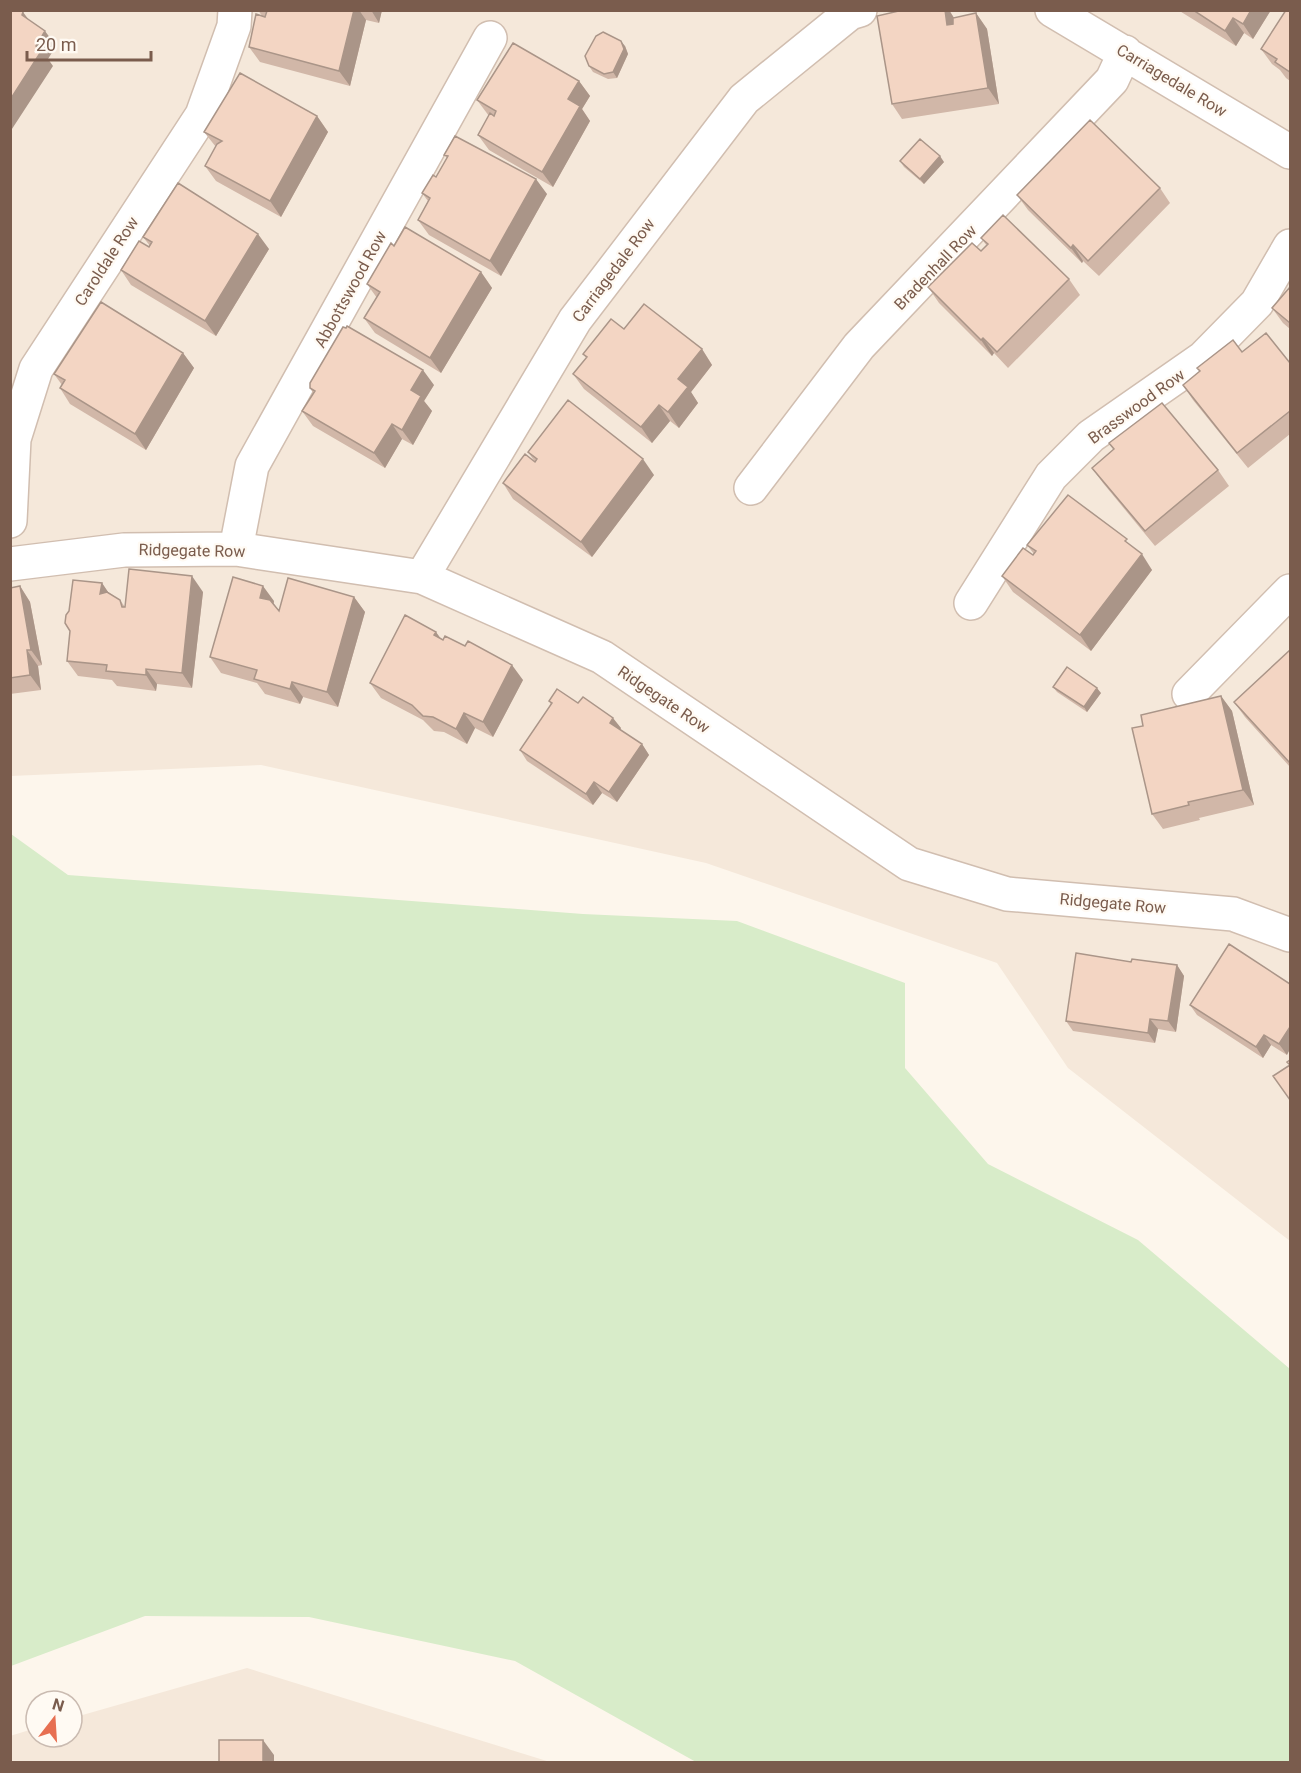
<svg xmlns="http://www.w3.org/2000/svg" width="1301" height="1773" font-family="Roboto,sans-serif">
<style>
.residential{fill:#f5e8da}
.green{fill:#d8ecc9}
.lines{fill:none;stroke-linecap:round;stroke-linejoin:round}
.street-casing{stroke:#d1beb0;stroke-width:36}
.street{stroke:#fff;stroke-width:33}
.wall{fill:#d1b7a8}
.shaded-wall{fill:#aa9588}
.building{fill:#f3d5c3;stroke:#aa9588;stroke-width:1.5}
.labels{text-anchor:middle;stroke-width:4.5;stroke-linejoin:round;paint-order:stroke}
.street-label{font-size:16px;fill:#7a5c4d;stroke:#fffaf3}
</style>
<rect width="100%" height="100%" fill="#fdf6ec"/>
<path class="residential" d="M10,11H1290V1241L1068,1068L997,963L706,863L261,765L11,776Z
M247,1668L550,1762H11L10,1736L36,1728V1737H72V1718Z"/>
<path class="green" d="M11,834L68,875L583,914L737,921L905,983V1068L988,1164L1138,1240L1290,1369V1762H696L515,1661L309,1617L145,1616L11,1666Z"/>
<g class="lines">
<g class="street-casing">
<path id="street" d="M1052,10L1290,152
M751,488L859,346L1112,80L1125,52
M10,521L14,439L36,369L202,115L234,26L235,10
M236,549L252,466L490,38
M10,564L124,550L236,549L422,577L602,657L909,864L1007,894L1233,914L1290,935
M422,577L575,320L744,99L850,13L860,10
M971,603L1051,476L1091,436L1203,358L1257,303L1290,246
M1189,694L1290,591"/>
</g>
<use href="#street" class="street"/>
</g>
<path class="wall" d="M258,10H382L379,23L366,20L350,86L260,62L249,47L262,16Z
M903,10H949L954,18L976,13L987,29L999,104L902,119L892,104Z
M1178,10H1271L1253,39L1244,33L1236,46Z
M1290,10V81L1286,78L1280,70L1272,64L1261,49Z
M625,46L628,54L617,78L608,79L593,72L589,66Z
M579,81L590,96L582,109L590,121L553,187L489,150L478,135L489,116L477,100Z
M317,116L328,132L281,217L216,181L205,166L216,147L204,132Z
M444,155L547,194L501,276L429,235L418,220L428,201L422,193L436,177L447,158Z
M900,161L944,162L924,184L904,167Z
M1160,188L1170,203L1099,276L1083,261L1082,263L1028,210L1017,195Z
M143,237L269,249L216,336L131,285L121,270L149,247L150,246Z
M981,238L1069,279L1080,295L1008,368L994,353L992,356L939,303L928,287L981,251L987,246Z
M394,246L481,272L492,288L441,373L375,333L364,318L377,298L367,284Z
M1290,287V329L1283,323L1272,308Z
M624,329L702,349L712,365L691,392L698,403L679,428L670,421L652,443L584,389L573,374L586,358L583,354Z
M1242,352L1290,363V434L1248,468L1193,400L1183,385Z
M183,353L194,368L146,450L70,404L60,388L62,385L54,374Z
M434,385L424,401L432,411L413,445L402,439L385,468L313,426L302,411L313,393L310,388Z
M1109,443L1218,470L1229,486L1155,546L1103,483L1092,468L1114,450Z
M528,452L654,475L592,557L513,499L503,483L535,462Z
M1027,545L1133,547L1152,570L1091,651L1013,592L1002,576L1033,555L1034,554Z
M102,583L108,592L120,600L125,607L203,592L192,688L157,684L156,691L117,686L112,680L78,676L67,661L70,631L69,611Z
M20,586L30,602L42,665L38,666L41,690L10,694V588Z
M354,597L365,612L338,707L303,697L300,704L265,694L257,683L221,673L210,657L274,601V604L279,611Z
M441,639L523,680L493,737L475,728L467,744L444,732L434,731L423,720L381,698L370,683Z
M1290,650V767L1245,717L1234,702Z
M1053,687L1101,693L1087,712L1057,692Z
M1221,696L1232,711L1254,805L1199,818L1200,820L1163,829L1152,814L1143,726Z
M549,701L578,703L621,728L620,730L642,744L649,755L617,802L602,793L593,805L527,761L520,750L551,705Z
M1131,962L1177,965L1184,976L1176,1032L1158,1029L1155,1043L1073,1031L1066,1021Z
M1290,984L1287,1055L1271,1045L1263,1058L1197,1015L1190,1005Z"/>
<path class="shaded-wall" d="M354,10H359L366,20L350,86L339,71Z
M371,10H382L379,23Z
M945,10H949L954,18L958,40L947,25Z
M1251,10H1271L1253,39L1243,24Z
M23,12L34,27L22,15Z
M976,13L987,29L999,104L988,88Z
M1233,18L1244,33L1236,46L1225,31Z
M45,31L56,46L48,59L53,66L10,132V100L36,46Z
M621,41L625,46L628,54L617,78L613,72Z
M579,81L590,96L582,109L590,121L553,187L542,172L568,99Z
M317,116L328,132L281,217L270,201Z
M940,156L944,162L924,184L920,179Z
M536,179L547,194L501,276L490,261Z
M258,234L269,249L216,336L205,321Z
M1073,245L1083,261L1082,263L1071,248Z
M481,272L492,288L441,373L430,358Z
M983,338L994,353L992,356L981,340Z
M702,349L712,365L691,392L698,403L679,428L668,412L678,379Z
M183,353L194,368L146,450L135,434Z
M423,370L434,385L424,401L432,411L413,445L402,430L411,390Z
M659,405L670,421L652,443L641,427Z
M392,424L402,439L385,468L374,453Z
M643,459L654,475L592,557L581,542Z
M1142,554L1152,570L1091,651L1080,635Z
M192,576L203,592L192,688L182,673Z
M102,583L112,598L100,594Z
M20,586L30,602L42,665L31,650Z
M263,586L274,601L271,613L260,598Z
M354,597L365,612L338,707L327,692Z
M436,632L447,647L434,635Z
M27,650L38,666L41,690L30,675Z
M512,665L523,680L493,737L483,722Z
M146,669L157,684L156,691L146,675Z
M292,682L303,697L300,704L290,689Z
M1097,688L1101,693L1087,712L1084,707Z
M1221,696L1232,711L1254,805L1243,790Z
M464,713L475,728L467,744L456,729Z
M613,718L621,728L617,734L610,723Z
M642,744L649,755L617,802L609,792Z
M594,782L602,793L593,805L586,794Z
M1177,965L1184,976L1176,1032L1168,1021Z
M1150,1019L1158,1029L1155,1043L1148,1033Z
M1290,1027V1049L1287,1055L1279,1044Z
M1264,1035L1271,1045L1263,1058L1256,1047Z
M263,1740L274,1755V1762H263Z"/>
<path class="building" d="M10,10H22L23,12L22,15L45,31L36,46L42,50L10,100Z
M265,10H354L339,71L249,47L256,14L265,17L267,11Z
M903,10H945L947,25L953,24V18L976,13L988,88L892,104L877,16Z
M1193,10H1251L1243,24L1233,18L1225,31Z
M1286,10H1290V72L1275,62L1277,59L1261,49Z
M603,32L621,41L624,49L613,72L604,74L589,66L585,56L596,36Z
M513,43L579,81L568,99L580,106L542,172L478,135L490,113L494,116L496,111L477,100Z
M240,73L317,116L270,201L205,166L217,144L222,141L204,132Z
M1090,120L1160,188L1088,261L1073,245L1071,248L1017,195Z
M455,136L536,179L490,261L418,220L430,198L422,193L433,175L436,177L448,156L444,155Z
M920,139L940,156L920,179L900,161Z
M178,183L258,234L205,321L121,270L139,241L149,247L152,242L143,237Z
M1003,215L1069,279L997,352L983,338L981,340L928,287L972,243L981,251L988,244L981,238Z
M405,227L481,272L430,358L364,318L380,292L367,284L391,243L394,246Z
M1290,287V323L1272,308Z
M101,302L183,353L135,434L60,388L65,380L54,374Z
M644,304L702,349L678,379L688,387L668,412L659,405L641,427L573,374L587,357L583,354L611,319L624,329Z
M347,326L423,370L411,390L421,396L402,430L392,424L374,453L302,411L315,391L310,388V383L343,327L346,328Z
M1266,333L1290,363V411L1237,453L1183,385L1200,371L1197,368L1233,340L1242,352Z
M568,400L643,459L581,542L503,483L525,454L535,462L537,459L528,452Z
M1162,403L1218,470L1145,531L1092,468L1114,449L1109,443Z
M1068,495L1127,539L1125,541L1142,554L1080,635L1002,576L1023,548L1033,555L1036,551L1027,545Z
M129,569L192,576L182,673L146,669V675L106,671L107,665L67,661L70,631L65,623L66,615L69,611L73,580L102,583L100,594L107,592L120,600L122,607H125Z
M233,577L263,586L260,598L270,600L279,611L288,578L354,597L327,692L292,682L290,689L254,679L257,670L210,657Z
M20,586L31,650H27L30,675L10,678V588Z
M405,615L436,632L434,635L443,640L445,636L465,646L468,641L512,665L483,722L464,713L456,729L433,717L423,716L412,705L370,683Z
M1290,650V763L1234,702Z
M1067,667L1097,688L1084,707L1053,687Z
M557,689L578,703L583,697L613,718L610,723L642,744L609,792L594,782L586,794L520,750L552,703L549,701Z
M1221,696L1243,790L1188,802L1189,805L1152,814L1132,728L1143,726L1141,715Z
M1229,944L1290,984V1027L1279,1044L1264,1035L1256,1047L1190,1005Z
M1076,953L1131,962L1132,959L1177,965L1168,1021L1150,1019L1148,1033L1066,1021Z
M1290,1060V1100L1273,1076L1290,1065L1287,1062Z
M219,1740H263V1762H219Z"/>
<g class="labels">
<g class="street-label">
<text transform="translate(1172 80) rotate(31)" y="6">Carriagedale Row</text>
<text transform="translate(106 261) rotate(-57)" y="6">Caroldale Row</text>
<text transform="translate(935 267) rotate(-46)" y="6">Bradenhall Row</text>
<text transform="translate(613 270) rotate(-53)" y="6">Carriagedale Row</text>
<text transform="translate(350 289) rotate(-61)" y="6">Abbottswood Row</text>
<text transform="translate(1136 406) rotate(-36)" y="6">Brasswood Row</text>
<text transform="translate(192 550) rotate(1)" y="6">Ridgegate Row</text>
<text transform="translate(664 699) rotate(34)" y="6">Ridgegate Row</text>
<text transform="translate(1113 903) rotate(5)" y="6">Ridgegate Row</text>
</g>
</g>
<rect width="1301" height="1773" fill="none" stroke="#7a5c4d" stroke-width="24"/>
<g transform="translate(54 1719) rotate(17)"><circle r="28" fill="#fffaf3" stroke="#cabbb1" stroke-width="1.5"/>
<path d="M0-4.5L10 22L0 15L-10 22Z" fill="#e76f51"/>
<text y="-9" font-size="16" font-weight="bold" text-anchor="middle" fill="#7a5c4d">N</text>
</g>
<path d="M27 51v9h124v-9" fill="none" stroke="#7a5c4d" stroke-width="3"/>
<text x="36" y="51" font-size="18" fill="#7a5c4d" stroke="#fffaf3" stroke-width="4.5" paint-order="stroke">20 m</text>
</svg>
